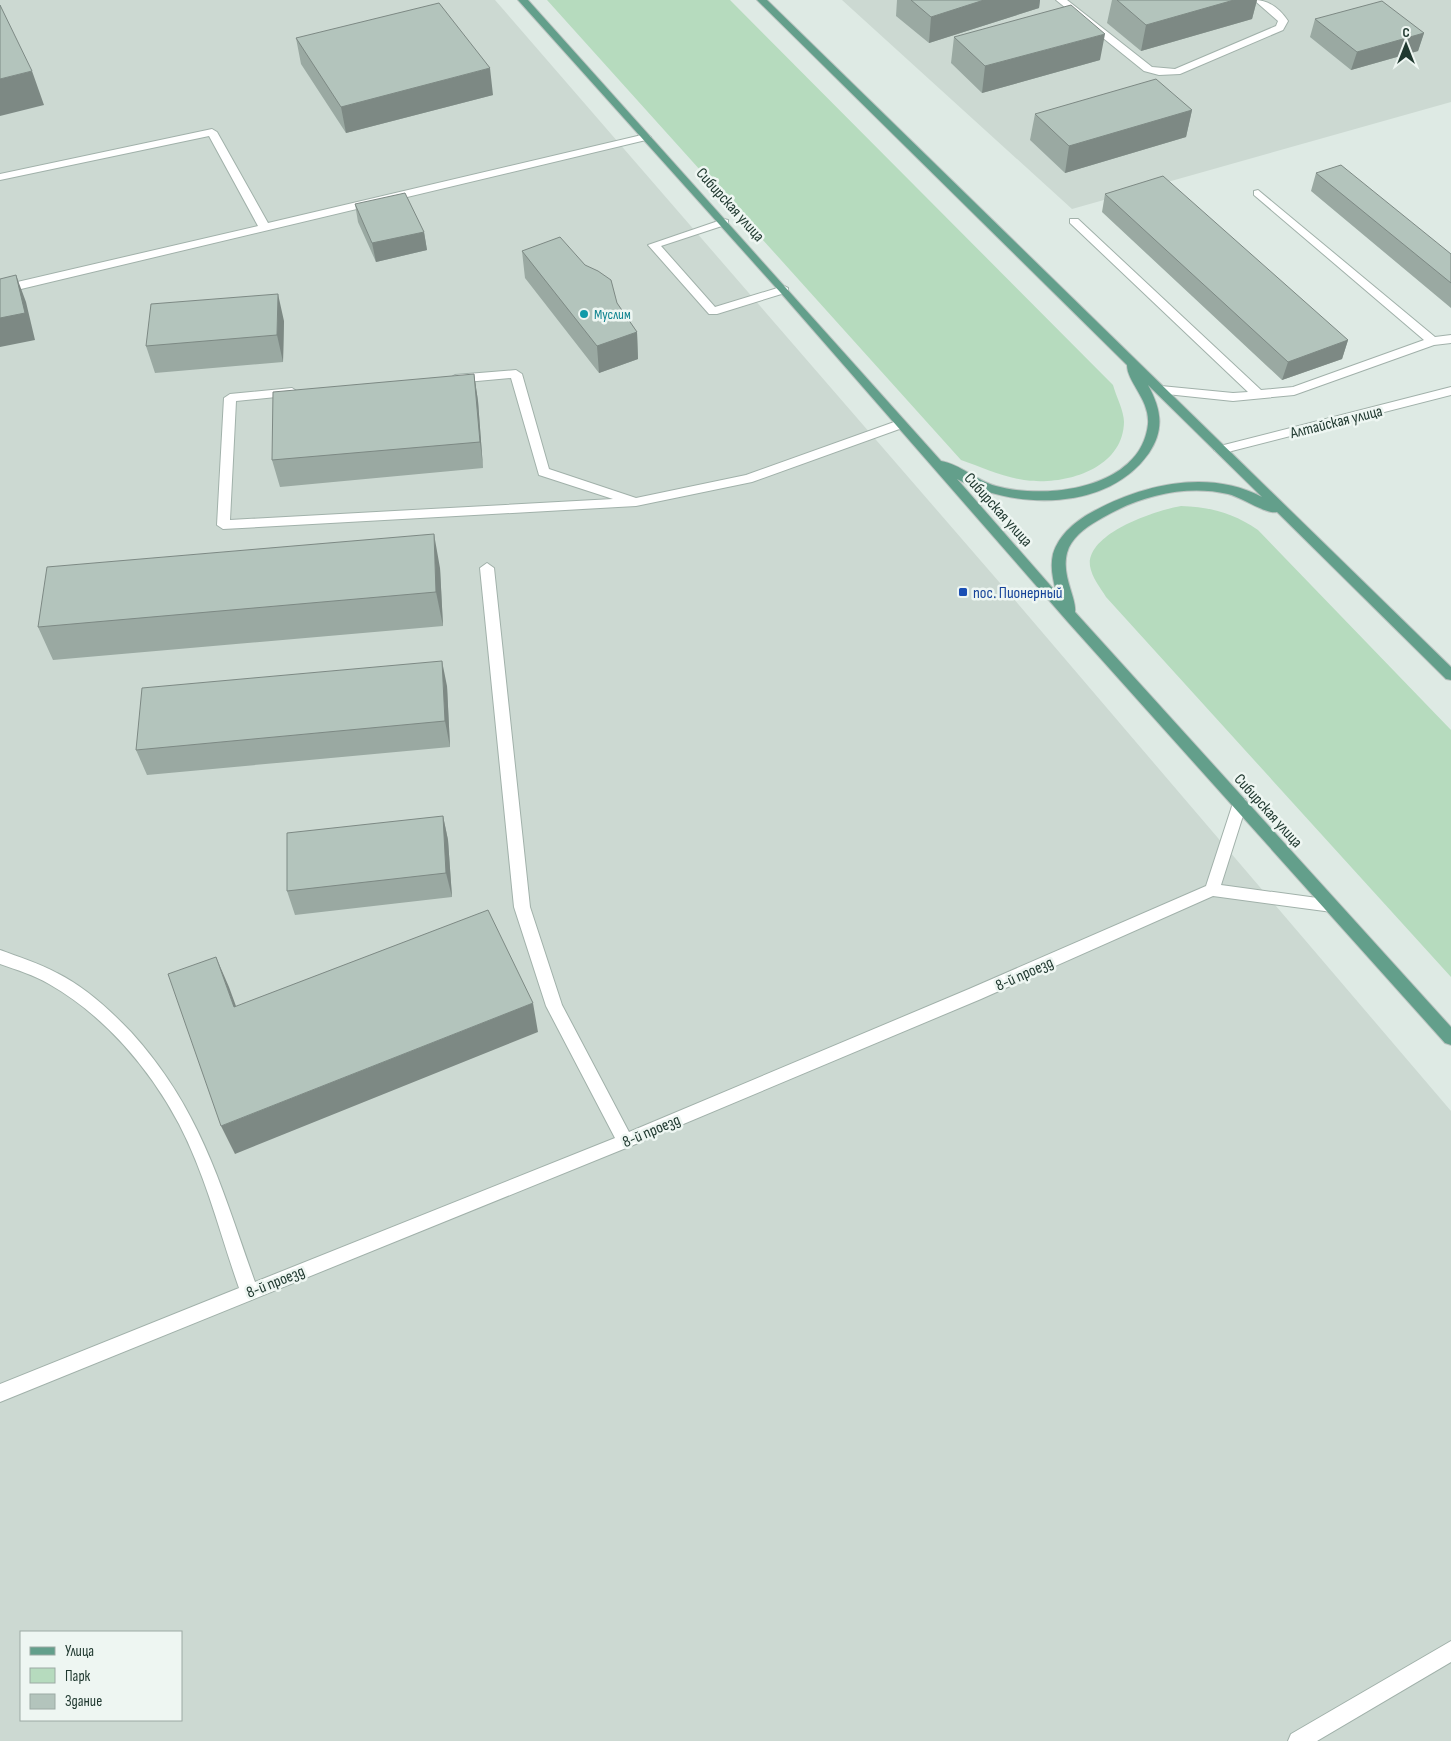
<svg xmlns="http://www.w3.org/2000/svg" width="1451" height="1741" font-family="'Sofia Sans Condensed',sans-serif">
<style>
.built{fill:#ccd9d2;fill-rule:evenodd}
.green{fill:#b6dbbe}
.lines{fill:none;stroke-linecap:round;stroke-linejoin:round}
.minor-casing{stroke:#a1b1aa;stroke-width:2}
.major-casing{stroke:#bcc4c1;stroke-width:2}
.minor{fill:#fff;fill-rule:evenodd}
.major{fill:#639f8b;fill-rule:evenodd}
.wall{fill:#9aa9a2}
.shaded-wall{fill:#7d8984}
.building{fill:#b3c4bc;stroke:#7d8984}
.culture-dot{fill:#0f9aa8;stroke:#eef6f2;stroke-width:2}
.transit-dot{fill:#1a4fb4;stroke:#eef6f2;stroke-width:2}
.labels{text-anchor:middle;stroke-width:5;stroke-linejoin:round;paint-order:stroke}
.far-culture-label{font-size:14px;fill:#0d838f;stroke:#eef6f2;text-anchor:start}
.street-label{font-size:16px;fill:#203930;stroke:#eef6f2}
.transit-label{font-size:16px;fill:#164399;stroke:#eef6f2;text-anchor:start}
</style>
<rect width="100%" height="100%" fill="#deeae4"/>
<path class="built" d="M0,0H495L1013,598L1451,1111V1741H0ZM21,1632H181V1720H21Z
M842,0H1451V102L1072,209Z"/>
<path class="green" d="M547,0H730L1113,385C1116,396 1124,411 1124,422C1123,470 1063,486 1024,480C1003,477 981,467 961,460Z
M1181,506C1211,507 1233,513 1258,530L1451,730V977L1106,597C1100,587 1092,578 1090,566C1086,533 1157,510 1181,506Z"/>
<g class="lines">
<g class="minor-casing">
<path id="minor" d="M1056,0H1067L1152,67L1175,69L1276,26L1278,21L1254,0C1269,0 1280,9 1288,21L1283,30L1180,74L1159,75L1144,71Z
M212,129L217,132L268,223L646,134L651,137L646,140L0,294V286L258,226L209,136L0,180V174Z
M1258,190L1435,337L1451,335V343L1434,345L1294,395L1233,401L1157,393L1155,390L1161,386L1233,393L1248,392L1070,223V219H1078L1261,390L1293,387L1424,340L1254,195V191Z
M724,219L728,220V224L661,246L715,307L784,286L788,288V292L717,314H709L648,245Z
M516,370L522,374L549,469L636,498L746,475L897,421L901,420L907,424L905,427L752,482L636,506L223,529L217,525L224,398L230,394L292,388L298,392L296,395L236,401L230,520L613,499L539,475L511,378L455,383L449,379L455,375Z
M1451,387V395L1220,454L1214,450L1220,446Z
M487,563L494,568L530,907L562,1005L629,1132L969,989L1206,886L1233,803L1235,799H1245L1247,803L1221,885L1332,900L1337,902L1340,906L1337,910L1332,912L1213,896L981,999L631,1146L0,1402V1384L239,1288C220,1234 206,1176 179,1124C150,1069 104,1015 49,984C34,975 17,970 0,964V950C19,957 39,963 57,973C85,987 109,1009 131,1032C201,1109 221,1187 255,1282L615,1138L546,1006L514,907L480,568Z
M1451,1641V1662L1317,1741H1288L1291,1734Z"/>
</g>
<g class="major-casing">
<path id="major" d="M518,0H528L941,461C960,464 977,481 996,486C1046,500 1141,489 1148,424C1150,400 1127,382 1127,365L757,0H767L1451,667V680L1446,679L1277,512C1267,515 1241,497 1228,494C1183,484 1136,497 1097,521C1085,528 1071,538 1067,553C1061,576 1077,598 1075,612L1451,1027V1045L1445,1043L1067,621L780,292ZM1148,385L1262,497C1209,469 1144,484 1094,511C1077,520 1059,534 1053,554C1050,567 1053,579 1056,592L957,479C1014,510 1108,512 1149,453C1165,429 1161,409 1148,385Z"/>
</g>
<use href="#minor" class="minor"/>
<use href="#major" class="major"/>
</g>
<path class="wall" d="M897,0H1040L1039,8L929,43L896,16Z
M1112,0H1257L1252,19L1141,51L1107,23Z
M1315,19L1424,33L1418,51L1351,70L1310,37Z
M954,37L1100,60L982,93L951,63Z
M296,38L493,95L346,133L301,64Z
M1192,110L1186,137L1065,173L1030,140L1035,114Z
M1316,173L1451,254V308L1311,191Z
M1105,194L1348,340L1342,359L1282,380L1102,212Z
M355,204L424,232L427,250L376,262L358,222Z
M522,251L617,303L637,332L638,359L599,373L525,278Z
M284,321L283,362L155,373L146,346Z
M474,374L478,401L483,468L280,487L272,460Z
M440,568L443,626L53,660L38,627Z
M447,686L450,747L147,775L136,750Z
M443,816L448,840L452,897L295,915L287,891Z"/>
<path class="shaded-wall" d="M984,0H1040L1039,8L929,43L931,17Z
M1234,0H1257L1252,19L1141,51L1146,25Z
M1424,33L1418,51L1351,70L1357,52Z
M1105,34L1100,60L982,93L985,66Z
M490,68L493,95L346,133L341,107Z
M32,71L44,105L0,116V79Z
M1192,110L1186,137L1065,173L1069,146Z
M424,232L427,250L376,262L372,243Z
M16,275L26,302L35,340L0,347V318Z
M278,294L284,321L283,362L277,335Z
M637,332L638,359L599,373L597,346Z
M1348,340L1342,359L1282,380L1288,362Z
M474,374L478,401L483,468L480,442Z
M434,534L440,568L443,626L436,592Z
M442,661L447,686L450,747L445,721Z
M443,816L448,840L452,897L446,873Z
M216,957L229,987L247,1036L234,1007Z
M533,1003L538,1032L235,1154L221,1126Z"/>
<path class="building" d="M911,0H984L931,17Z
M1117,0H1234L1146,25Z
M1382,1L1424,33L1357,52L1315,19Z
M439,3L490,68L341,107L296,38Z
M0,5L32,71L0,79Z
M1071,5L1105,34L985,66L954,37Z
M1156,79L1192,110L1069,146L1035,114Z
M1341,165L1451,254V283L1316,173Z
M1163,176L1348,340L1288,362L1105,194Z
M405,193L424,232L372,243L355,204Z
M560,237L585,265L598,271L611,280L617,303L637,332L597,346L522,251Z
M16,275L25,313L0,318V279Z
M278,294L277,335L146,346L151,304Z
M474,374L480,442L272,460L273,392Z
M434,534L436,592L38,627L47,567Z
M442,661L445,721L136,750L142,688Z
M443,816L446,873L287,891V833Z
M488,910L533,1003L221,1126L168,974L216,957L234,1007Z"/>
<circle class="culture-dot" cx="584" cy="314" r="5"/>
<rect class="transit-dot" x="958" y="587" width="10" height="10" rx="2.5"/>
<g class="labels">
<g class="far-culture-label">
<text x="594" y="319">Муслим</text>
</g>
<g class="street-label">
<text transform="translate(731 204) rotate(48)" y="6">Сибирская улица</text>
<text transform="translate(1336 421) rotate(-14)" y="6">Алтайская улица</text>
<text transform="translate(999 509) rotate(48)" y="6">Сибирская улица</text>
<text transform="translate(1269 810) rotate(48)" y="6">Сибирская улица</text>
<text transform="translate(1024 973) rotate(-24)" y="6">8-й проезд</text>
<text transform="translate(651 1130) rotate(-23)" y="6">8-й проезд</text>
<text transform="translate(275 1281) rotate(-22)" y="6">8-й проезд</text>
</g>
<g class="transit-label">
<text x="973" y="598">пос. Пионерный</text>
</g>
</g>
<rect x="20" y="1631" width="162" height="90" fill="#eef6f2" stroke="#9caaa4"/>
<rect x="30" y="1647" width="25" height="8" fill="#639f8b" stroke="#9caaa4"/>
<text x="65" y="1656" font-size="15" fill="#203930">Улица</text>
<rect x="30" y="1668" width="25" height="15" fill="#b6dbbe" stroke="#9caaa4"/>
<text x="65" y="1681" font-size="15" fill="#203930">Парк</text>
<rect x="30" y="1694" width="25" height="15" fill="#b3c4bc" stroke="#9caaa4"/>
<text x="65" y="1706" font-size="15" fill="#203930">Здание</text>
<g transform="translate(1406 45)" stroke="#eef6f2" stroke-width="4" paint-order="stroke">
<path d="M0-4L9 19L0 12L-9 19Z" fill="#203930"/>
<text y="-8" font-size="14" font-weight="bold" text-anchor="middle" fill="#203930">С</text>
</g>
</svg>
